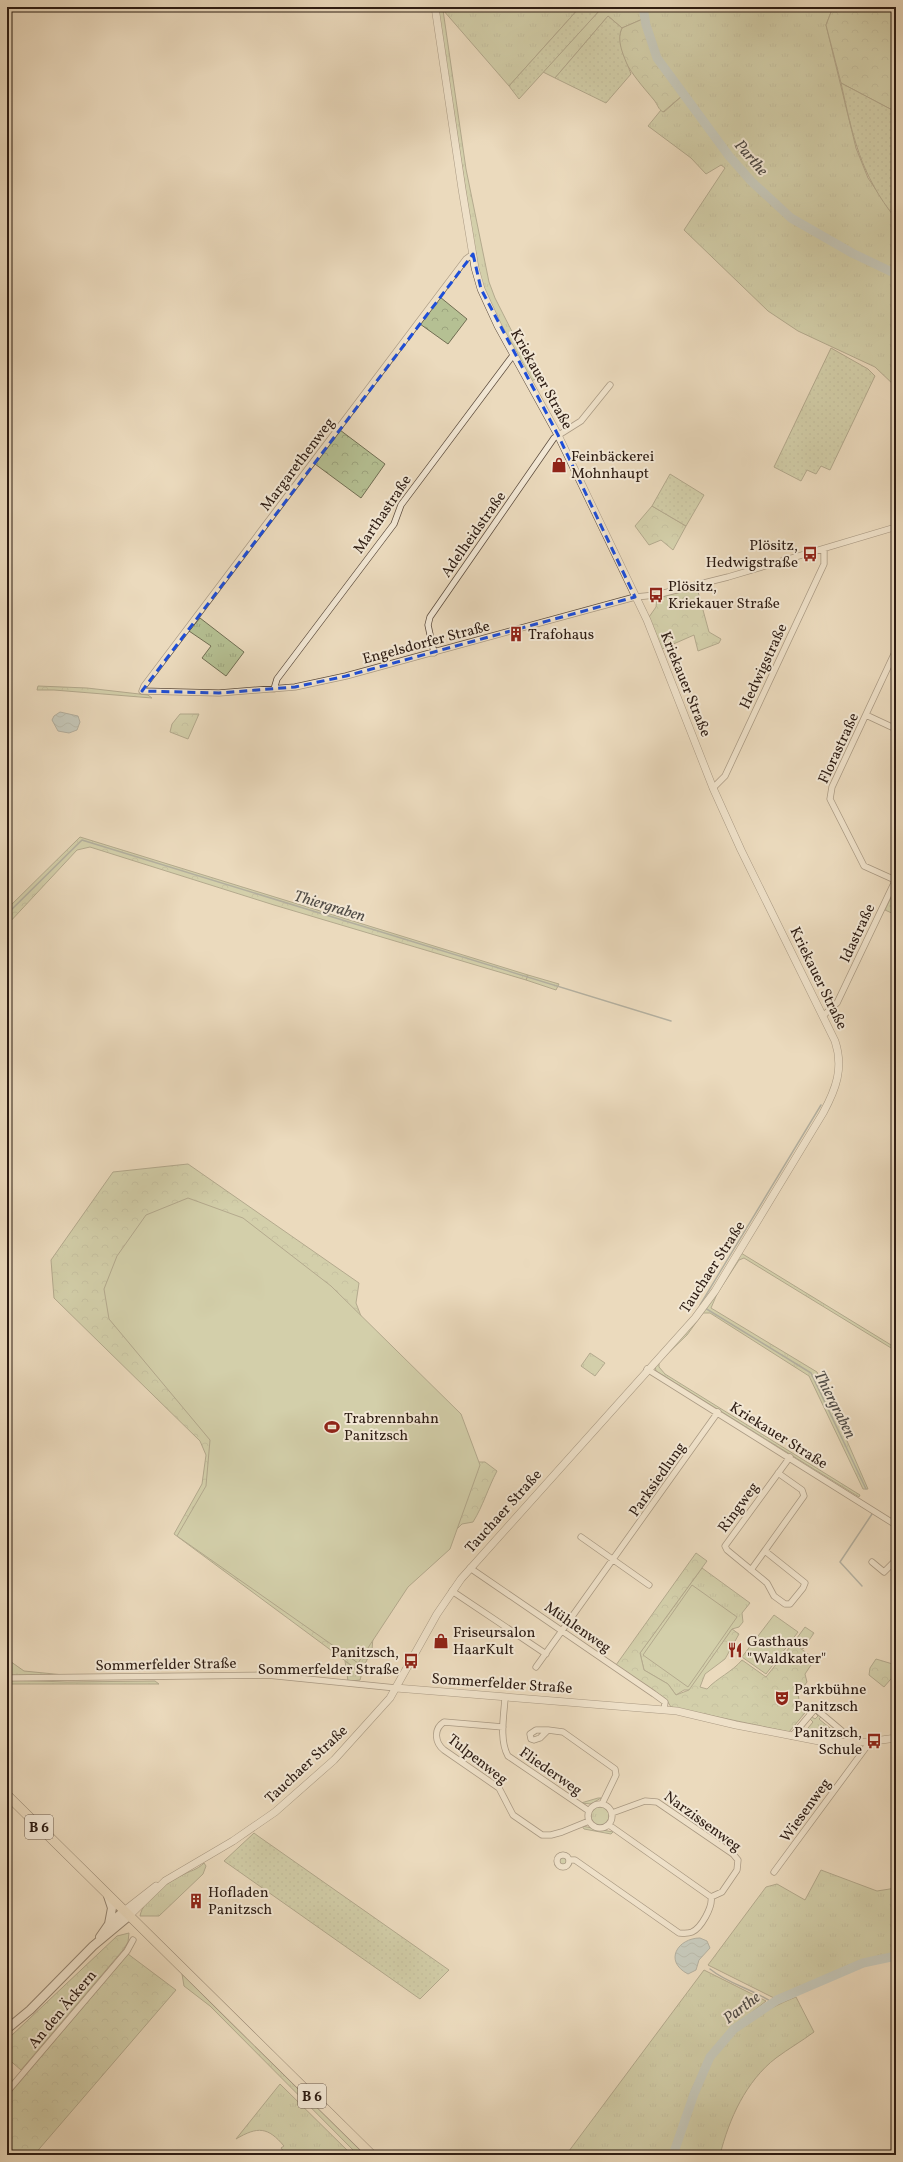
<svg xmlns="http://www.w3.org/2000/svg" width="903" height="2162" font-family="Vollkorn,serif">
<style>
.grass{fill:url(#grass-tufts);stroke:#716e53}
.forest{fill:url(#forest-crowns);stroke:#716e53}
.garden{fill:url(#garden-dots);stroke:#716e53}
.pitch{fill:#b5c093;stroke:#716e53}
.water{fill:url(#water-waves);stroke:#717a78}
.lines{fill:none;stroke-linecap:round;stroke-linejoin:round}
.stream{stroke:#717a78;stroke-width:1.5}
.river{stroke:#9eb8bc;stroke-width:9}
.minor-casing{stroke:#5c4c3e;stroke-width:7}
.tertiary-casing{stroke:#5c4c3e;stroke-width:8}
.secondary-casing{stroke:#2d1c13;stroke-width:10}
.primary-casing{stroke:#2d1c13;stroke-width:10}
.minor{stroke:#f2e7d4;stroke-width:5.5}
.tertiary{stroke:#f2e7d4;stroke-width:7}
.secondary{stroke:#f2e7d4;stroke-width:8}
.primary{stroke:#ebdabd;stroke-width:9}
.marked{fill:none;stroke:#1d4ed8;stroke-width:3;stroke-dasharray:8 5;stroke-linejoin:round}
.labels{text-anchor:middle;stroke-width:4;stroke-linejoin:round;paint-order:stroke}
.shield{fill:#f2e7d4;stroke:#68594d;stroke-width:1}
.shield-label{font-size:14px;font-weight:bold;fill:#2d1c13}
.street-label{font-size:15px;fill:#2d1c13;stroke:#f2e7d4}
.poi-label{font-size:15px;fill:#2d1c13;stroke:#f2e7d4;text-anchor:start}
.water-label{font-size:16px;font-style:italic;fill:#4f4b46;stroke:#f2e7d4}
</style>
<defs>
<pattern id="grass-tufts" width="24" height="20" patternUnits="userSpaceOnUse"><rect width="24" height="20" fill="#b5c093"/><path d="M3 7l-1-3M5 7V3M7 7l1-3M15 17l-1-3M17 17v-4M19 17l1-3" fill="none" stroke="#9ca47e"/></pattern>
<pattern id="forest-crowns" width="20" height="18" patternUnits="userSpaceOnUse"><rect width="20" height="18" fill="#b5c093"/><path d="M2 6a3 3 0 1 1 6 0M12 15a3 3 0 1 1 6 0" fill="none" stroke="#9ca47e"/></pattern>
<pattern id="garden-dots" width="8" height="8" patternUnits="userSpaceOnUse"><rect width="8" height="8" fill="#b5c093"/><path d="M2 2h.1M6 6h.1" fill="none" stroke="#9ca47e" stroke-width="1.8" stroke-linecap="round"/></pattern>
<pattern id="water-waves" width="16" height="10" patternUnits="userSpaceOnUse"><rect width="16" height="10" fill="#9eb8bc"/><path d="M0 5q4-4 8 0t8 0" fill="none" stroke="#819598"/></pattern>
</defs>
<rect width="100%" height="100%" fill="#ebdabd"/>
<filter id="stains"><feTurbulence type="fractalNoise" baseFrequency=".005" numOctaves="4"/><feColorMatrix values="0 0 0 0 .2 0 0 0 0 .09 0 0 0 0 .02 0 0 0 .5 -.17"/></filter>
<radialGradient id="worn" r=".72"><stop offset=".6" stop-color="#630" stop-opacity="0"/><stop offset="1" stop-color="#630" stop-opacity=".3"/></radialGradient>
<path class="grass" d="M445,7H580L509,86L443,10L466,169L489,282L495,298L536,379L531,381L491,307L478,272L438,9H443Z
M595,7H833L826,25L856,148L868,178L896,219V387L875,367L798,331L768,311L684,230L725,168L721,165L706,174L691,158L648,126L661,110L664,112L683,95L658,60L645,18L622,28L608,16L555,78L543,72L599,11Z
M200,618L244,652L226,676L202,658L211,646L189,631Z
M528,975L559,984L556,990L526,980Z
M741,1253L896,1348V1351L744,1258L739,1260L717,1294L711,1308L817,1372L868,1489H863L809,1376L710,1313H703L687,1335L659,1362V1367L665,1374L860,1495L859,1497L656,1371L655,1366Z
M590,1353L605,1363L595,1376L581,1366Z
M702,1568L750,1603L742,1613L743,1622L739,1627L732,1629L690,1690H684L676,1695L668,1684L644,1670L640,1653Z
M7,1659L24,1671L64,1675H271L348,1681L345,1661L355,1669H363L360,1680L343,1682L266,1675L112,1677L7,1676Z
M7,1680L67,1682L155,1681L159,1684H7Z
M815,1713L822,1716L819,1719L830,1728L810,1732L805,1736L798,1734L800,1731L803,1734L813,1722L810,1719L812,1717L815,1719L818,1716Z
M598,1798H601L591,1804L581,1803Z
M591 1816a9 9 0 1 1 18 0a9 9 0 1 1-18 0Z
M582,1826L613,1832L611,1834L584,1829Z
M557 1861a6 6 0 1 1 12 0a6 6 0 1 1-12 0Z
M204,1863L206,1866L203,1874L159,1916H140C143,1899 167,1883 182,1875C190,1871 197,1870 204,1863Z
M821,1870L877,1891L896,1888V1953L861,1961L774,1998L708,1965L766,1887L777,1884L805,1900Z
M704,1970L766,2001L736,2025L706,2060L692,2089L670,2155H566Z
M182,1974L365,2155H358L210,2006L184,1986Z
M796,1997L814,2032C802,2041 788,2049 776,2058C746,2081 729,2119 720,2155H675C685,2129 698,2079 713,2058C733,2029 763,2010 796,1997Z
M280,2084L352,2155H286L281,2148L284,2146C268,2127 258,2126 236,2139Z"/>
<path class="forest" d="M833,7H896V112L841,83L826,25Z
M645,18L658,60L683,95L663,112C658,109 658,105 654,100C640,83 610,52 622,28Z
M440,297L467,319L448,344L420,324Z
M340,430L385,464L361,498L315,464Z
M652,506L686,526L673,550L661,540L649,545L635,526Z
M697,588L709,632L721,639L719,643L698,651L694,635L662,649L649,617L656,607L657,598Z
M38,686L87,688L148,695L152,698L54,690H37Z
M180,714H199L188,739L170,732L172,724Z
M80,837L528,975L526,980L274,905L90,847L77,850L7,925V909Z
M188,1164L359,1283L356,1303L364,1324L373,1636L372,1651L362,1669L355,1668L174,1534L202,1484L206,1455L200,1441L54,1298L51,1260L113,1172Z
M476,1462H485L497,1471C488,1488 483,1506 473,1522L462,1524L457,1529Z
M696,1553L707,1561L640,1653L644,1670L668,1684L676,1695L689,1690L732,1629L739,1634L725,1659L705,1674L700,1687L707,1689C717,1678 732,1672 742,1660L766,1677L793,1643L815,1659L805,1674L807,1682L798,1694L799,1700L809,1708L789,1732L671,1707L666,1699L616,1665Z
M805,1627L814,1633L803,1649L794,1642Z
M876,1659L896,1665V1673L884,1687L869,1675L870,1668Z
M830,1728L840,1737L838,1739L805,1736L810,1732Z
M129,1933L128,1942L123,1950L21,2070L7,2058V2047L11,2036L117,1936Z
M128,1954L176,1990L34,2155H7V2097Z"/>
<path class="garden" d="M580,7H595L599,11L519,99L509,86Z
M608,16L622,28C615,42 626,60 631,74L606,103L555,78Z
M841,83L896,112V219C860,174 853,137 841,83Z
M831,348L868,369L875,376L830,470L821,466L816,474L807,470L801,481L774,467Z
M670,474L704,495L686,526L652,506Z
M896,887V915L885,910Z
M254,1833L258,1836L449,1970L420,1999L224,1861Z"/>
<path class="pitch" d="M188,1198L243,1218L331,1286L461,1414L480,1465L450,1549L408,1587L358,1663L177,1536L206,1486L210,1440L109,1319L104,1289L117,1256L146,1215Z
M692,1585L737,1617L688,1687L643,1655Z
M774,1615L798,1632L766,1674L742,1657Z"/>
<path class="water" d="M60,712L78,716L80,722L77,730L69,733L58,731L52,720L54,716Z
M700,1938L707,1941L710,1948L699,1960L696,1970L688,1974C663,1961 678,1938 700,1938Z"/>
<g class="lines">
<path class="stream" d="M7,914L82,840L671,1021
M700,1305L821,1105
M705,1308L811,1373L866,1489
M862,1586L840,1562L872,1514
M710,1969C728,1984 753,1989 773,2003"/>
<path class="river" d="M643,7L646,25L657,58L729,156L751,181L791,218L852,253L896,274
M673,2155L694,2094L710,2057L734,2029L777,2000L863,1963L896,1956"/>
<g class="minor-casing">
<path id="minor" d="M473,254L466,259L144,686L142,691L219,693L295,687L346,676L635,597L656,595L728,577L896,527
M434,653L428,625L430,617L554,438L581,421L610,385
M274,689L277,679L394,524L401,505L514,354
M866,715L896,729
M713,788L725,776L824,564V550
M895,880L864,866L830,799L832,787L896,650
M824,1015L837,1003L896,879
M647,1369L896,1525
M581,1537L649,1585
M765,1551L805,1583L803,1588L790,1604H785L774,1596L767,1583L727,1550L725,1546L790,1457
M872,1562L884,1572L896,1560
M470,1568L654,1694L665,1702L664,1710
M751,1570L804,1496L802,1490L778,1473
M452,1591L546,1654
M536,1667L718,1412
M7,1678L267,1675L396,1688
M505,1698C504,1715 499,1740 508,1756L589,1811
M503,1727L444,1722C433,1729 435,1743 444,1750L499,1788L513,1815L542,1835H551L562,1832L589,1821
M536,1730H548L540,1738L534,1740L531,1739L530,1734Z
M548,1730L563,1732L615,1769L616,1775L602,1804
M792,1736L814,1710H817L848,1736L849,1742
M588 1816a12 12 0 1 1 24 0a12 12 0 1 1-24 0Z
M612,1813L645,1801L657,1802L733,1854L738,1860L737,1870L722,1892L711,1897
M609,1825L711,1897
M557 1861a6 6 0 1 1 12 0a6 6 0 1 1-12 0Z
M570,1860H575L679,1933C684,1933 687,1934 692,1932C701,1928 713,1907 711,1897
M774,1872L867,1746V1742
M7,2092L127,1951L133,1940"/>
</g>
<g class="tertiary-casing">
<path id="tertiary" d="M396,1688L677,1711L736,1725L824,1742H867L896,1738
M124,1911L156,1886
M129,1916L165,1881L233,1841L275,1812L334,1760L390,1698L437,1614L461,1579L695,1318L715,1291L823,1113C836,1089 844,1068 835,1041L741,850L713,788L647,620L558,435L498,326L481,289L475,268L462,189L435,7"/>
</g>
<g class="secondary-casing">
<path id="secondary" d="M108,1896L112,1908L109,1924
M100,1937L109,1924L124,1911
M7,2029L30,2010L93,1946L129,1916"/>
</g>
<g class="primary-casing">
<path id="primary" d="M7,1795L372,2155"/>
</g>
<use href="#minor" class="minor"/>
<use href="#tertiary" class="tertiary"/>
<use href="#secondary" class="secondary"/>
<use href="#primary" class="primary"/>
</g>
<path d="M0 0H903V2162H0ZM473,254L481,289L558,435L635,597L346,676L295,687L219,693L142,691Z" fill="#ebdabd" fill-opacity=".55" fill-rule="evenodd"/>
<path class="marked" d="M473,254L481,289L558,435L635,597L346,676L295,687L219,693L142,691Z"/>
<defs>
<g id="shop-bare" transform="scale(1.2)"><path d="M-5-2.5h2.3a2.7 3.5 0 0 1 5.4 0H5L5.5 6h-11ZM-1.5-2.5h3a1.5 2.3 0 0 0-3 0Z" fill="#8f2418" stroke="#f2e7d4" stroke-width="2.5" paint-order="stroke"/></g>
<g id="bus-bare" transform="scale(1.2)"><path d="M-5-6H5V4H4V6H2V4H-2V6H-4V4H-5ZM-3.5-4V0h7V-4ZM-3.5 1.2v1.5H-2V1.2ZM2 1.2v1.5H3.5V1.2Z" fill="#8f2418" stroke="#f2e7d4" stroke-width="2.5" paint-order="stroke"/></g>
<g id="building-bare" transform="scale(1.2)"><path d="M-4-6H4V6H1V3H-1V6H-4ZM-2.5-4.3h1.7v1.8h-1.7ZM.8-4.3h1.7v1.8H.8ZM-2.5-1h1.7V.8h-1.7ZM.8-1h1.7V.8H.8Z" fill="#8f2418" stroke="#f2e7d4" stroke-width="2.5" paint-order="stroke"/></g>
<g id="stadium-bare" transform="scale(1.2)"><path d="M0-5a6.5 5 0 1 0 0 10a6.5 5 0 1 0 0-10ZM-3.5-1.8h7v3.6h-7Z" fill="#8f2418" stroke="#f2e7d4" stroke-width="2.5" paint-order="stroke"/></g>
<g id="restaurant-bare" transform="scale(1.2)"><path d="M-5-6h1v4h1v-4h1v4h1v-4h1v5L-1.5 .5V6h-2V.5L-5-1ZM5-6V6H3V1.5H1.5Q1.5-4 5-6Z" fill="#8f2418" stroke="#f2e7d4" stroke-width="2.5" paint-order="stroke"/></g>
<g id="theatre-bare" transform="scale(1.2)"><path d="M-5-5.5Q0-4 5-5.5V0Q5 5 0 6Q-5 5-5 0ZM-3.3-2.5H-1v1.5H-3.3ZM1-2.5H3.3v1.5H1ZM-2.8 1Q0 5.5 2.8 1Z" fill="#8f2418" stroke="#f2e7d4" stroke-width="2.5" paint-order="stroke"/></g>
</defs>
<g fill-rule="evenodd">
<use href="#shop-bare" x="559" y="465"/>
<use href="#bus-bare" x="810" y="554"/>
<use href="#bus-bare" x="656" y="595"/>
<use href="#building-bare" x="516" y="634"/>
<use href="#stadium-bare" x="332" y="1427"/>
<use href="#shop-bare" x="441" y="1641"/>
<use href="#restaurant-bare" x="735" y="1650"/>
<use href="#bus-bare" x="411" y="1661"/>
<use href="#theatre-bare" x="782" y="1698"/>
<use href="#bus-bare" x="874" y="1741"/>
<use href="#building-bare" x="196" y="1901"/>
</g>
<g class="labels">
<g class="shield">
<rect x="25" y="1815" width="28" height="24" rx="3"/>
<rect x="298" y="2084" width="28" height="24" rx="3"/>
</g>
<g class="shield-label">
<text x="39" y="1832">B 6</text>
<text x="312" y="2101">B 6</text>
</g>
<g class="street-label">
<text transform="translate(542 379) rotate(61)" y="5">Kriekauer Straße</text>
<text transform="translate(297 464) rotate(-53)" y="5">Margarethenweg</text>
<text transform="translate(382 514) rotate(-56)" y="5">Marthastraße</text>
<text transform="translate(473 534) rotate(-55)" y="5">Adelheidstraße</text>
<text transform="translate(426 642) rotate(-15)" y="5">Engelsdorfer Straße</text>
<text transform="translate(763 666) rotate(-65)" y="5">Hedwigstraße</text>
<text transform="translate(686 684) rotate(68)" y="5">Kriekauer Straße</text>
<text transform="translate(838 748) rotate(-65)" y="5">Florastraße</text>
<text transform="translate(857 933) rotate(-65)" y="5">Idastraße</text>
<text transform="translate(819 978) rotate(64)" y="5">Kriekauer Straße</text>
<text transform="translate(712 1267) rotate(-57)" y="5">Tauchaer Straße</text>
<text transform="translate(779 1435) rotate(32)" y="5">Kriekauer Straße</text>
<text transform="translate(657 1479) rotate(-55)" y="5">Parksiedlung</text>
<text transform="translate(738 1507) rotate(-54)" y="5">Ringweg</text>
<text transform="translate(503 1511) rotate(-48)" y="5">Tauchaer Straße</text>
<text transform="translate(578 1627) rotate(35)" y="5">Mühlenweg</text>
<text transform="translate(166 1664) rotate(-1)" y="5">Sommerfelder Straße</text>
<text transform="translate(502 1683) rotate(4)" y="5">Sommerfelder Straße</text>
<text transform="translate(478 1759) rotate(38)" y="5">Tulpenweg</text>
<text transform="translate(306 1764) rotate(-43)" y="5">Tauchaer Straße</text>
<text transform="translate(551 1771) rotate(35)" y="5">Fliederweg</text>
<text transform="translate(805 1810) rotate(-54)" y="5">Wiesenweg</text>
<text transform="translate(703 1821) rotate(36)" y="5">Narzissenweg</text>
<text transform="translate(62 2009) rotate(-50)" y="5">An den Äckern</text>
</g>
<g class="poi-label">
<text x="571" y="461">Feinbäckerei<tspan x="571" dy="17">Mohnhaupt</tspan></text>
<text x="798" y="550" text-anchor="end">Plösitz,<tspan x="798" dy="17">Hedwigstraße</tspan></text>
<text x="668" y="591">Plösitz,<tspan x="668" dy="17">Kriekauer Straße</tspan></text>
<text x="528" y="639">Trafohaus</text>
<text x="344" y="1423">Trabrennbahn<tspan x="344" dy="17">Panitzsch</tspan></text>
<text x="453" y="1637">Friseursalon<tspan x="453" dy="17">HaarKult</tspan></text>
<text x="747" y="1646">Gasthaus<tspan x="747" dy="17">"Waldkater"</tspan></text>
<text x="399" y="1657" text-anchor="end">Panitzsch,<tspan x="399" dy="17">Sommerfelder Straße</tspan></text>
<text x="794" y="1694">Parkbühne<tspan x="794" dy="17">Panitzsch</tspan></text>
<text x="862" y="1737" text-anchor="end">Panitzsch,<tspan x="862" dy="17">Schule</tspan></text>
<text x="208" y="1897">Hofladen<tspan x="208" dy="17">Panitzsch</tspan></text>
</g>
<g class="water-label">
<text transform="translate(752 157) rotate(49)" y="6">Parthe</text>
<text transform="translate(330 905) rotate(17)" y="6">Thiergraben</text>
<text transform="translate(836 1404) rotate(63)" y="6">Thiergraben</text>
<text transform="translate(741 2007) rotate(-37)" y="6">Parthe</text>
</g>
</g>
<rect width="903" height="2162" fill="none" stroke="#ebdabd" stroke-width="24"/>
<rect x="8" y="8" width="887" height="2146" fill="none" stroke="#2d1c13" stroke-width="2"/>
<rect x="12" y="12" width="879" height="2138" fill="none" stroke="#2d1c13"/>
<rect width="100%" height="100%" filter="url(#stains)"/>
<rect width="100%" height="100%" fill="url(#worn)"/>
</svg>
